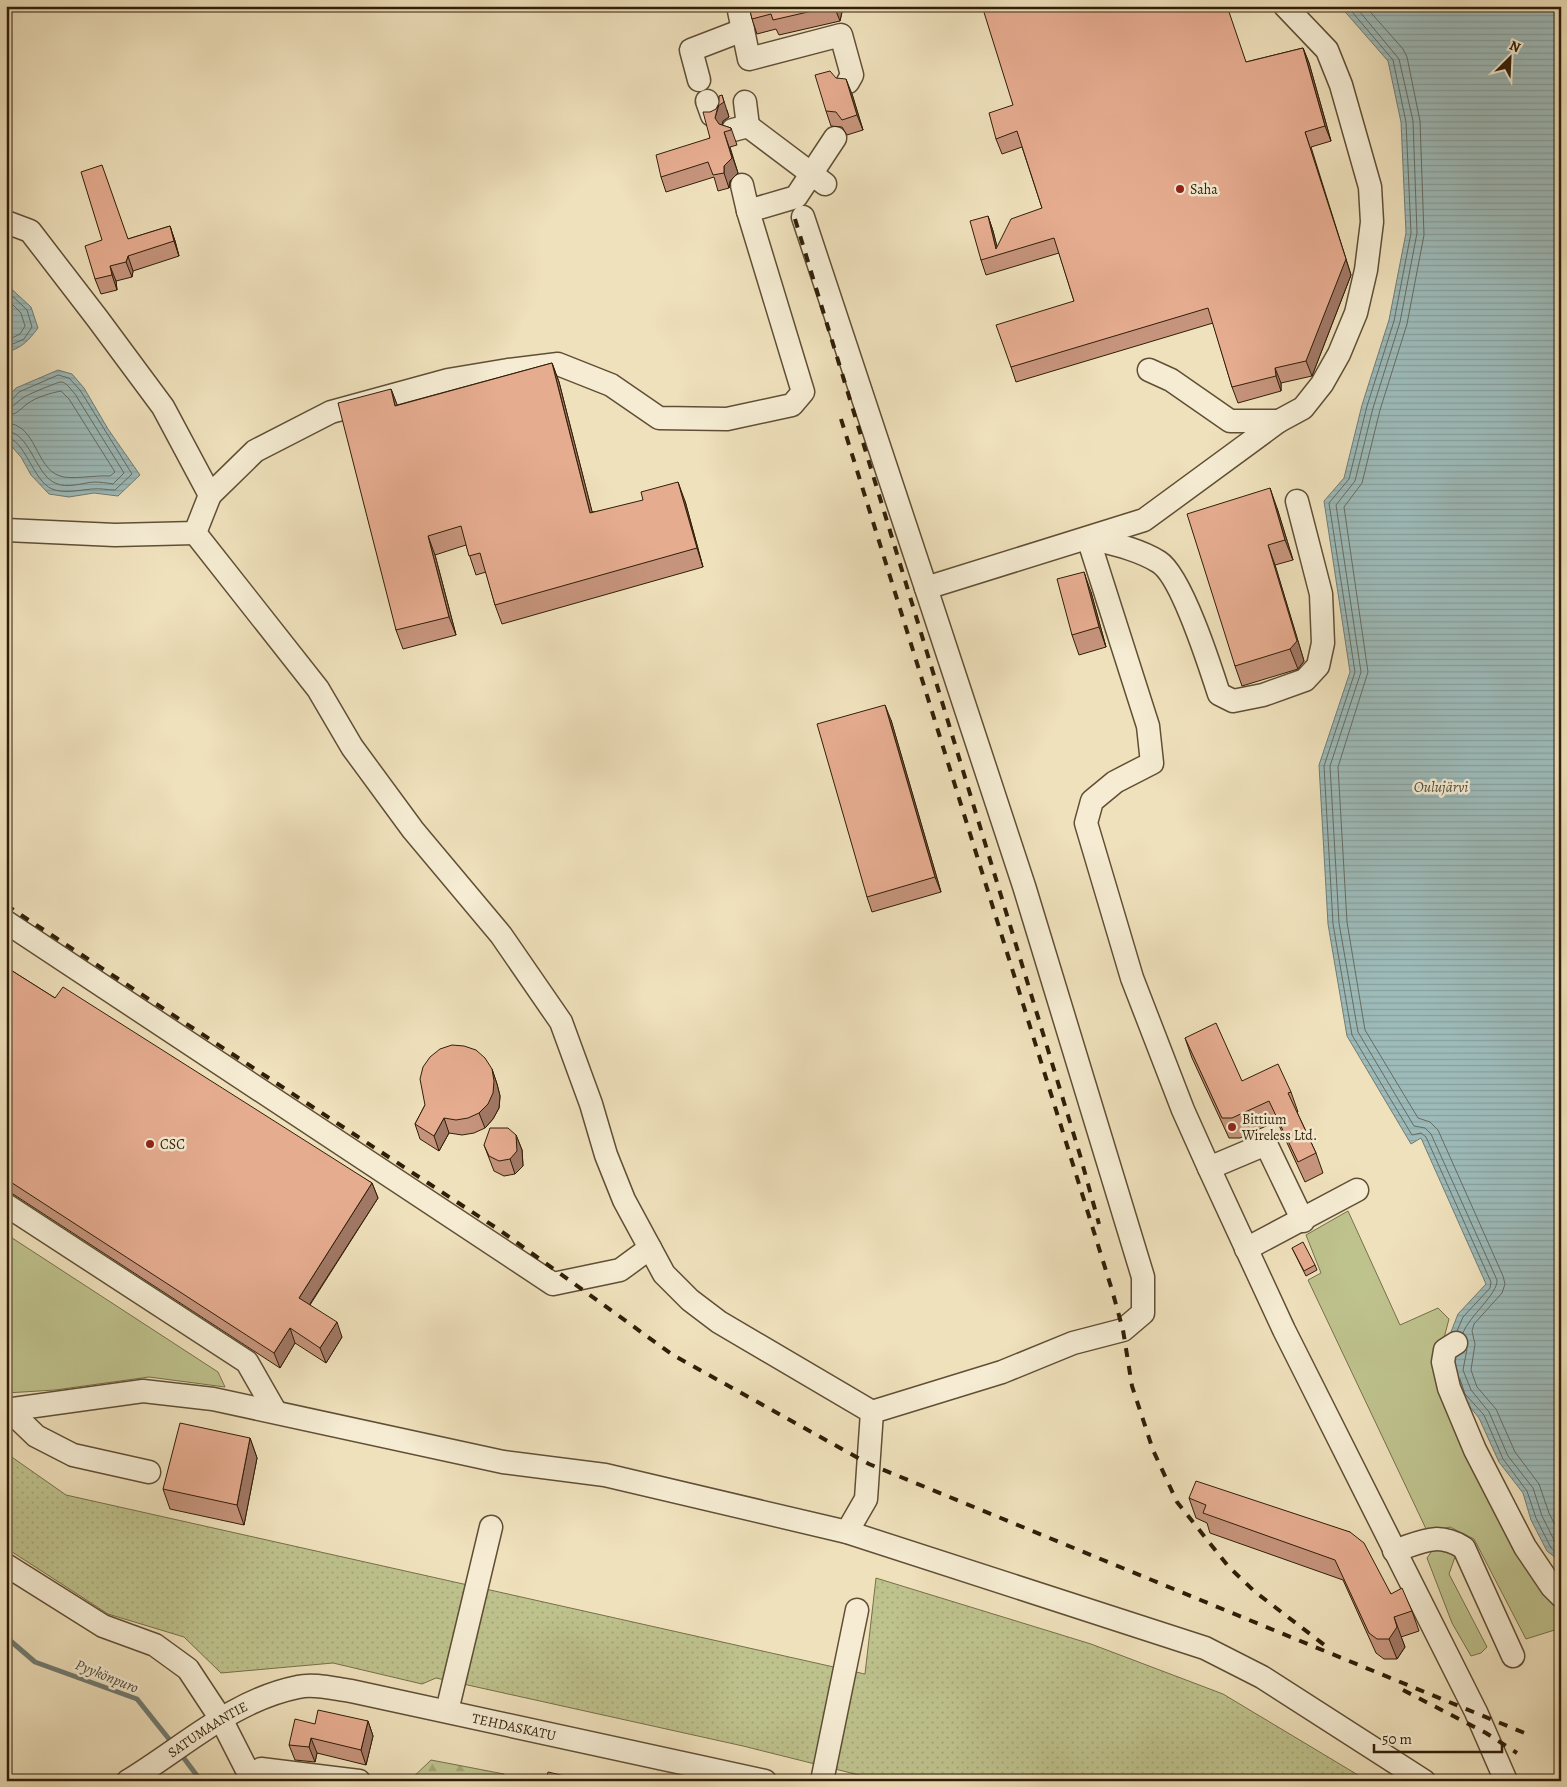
<svg xmlns="http://www.w3.org/2000/svg" width="1567" height="1787" font-family="Alegreya,serif">
<style>
.green{fill:#bec28d;stroke:#77704a}
.forest{fill:url(#forest-firs);stroke:#77704a}
.park{fill:url(#park-dots);stroke:#77704a}
.water{fill:url(#water-rules);stroke:#717c73}
.lines{fill:none;stroke-linecap:round;stroke-linejoin:round}
.shore{stroke:#666c61;stroke-width:1}
.stream{stroke:#717c73;stroke-width:5}
.minor-casing{stroke:#604f35;stroke-width:25}
.minor{stroke:#f5ecd3;stroke-width:22}
.rail{stroke:#301e08;stroke-width:4;stroke-dasharray:9 9;stroke-linecap:butt}
.wall{fill:#c6947c;stroke:#301e08}
.shaded-wall{fill:#a17865;stroke:#301e08}
.building{fill:#e6ac90;stroke:#301e08}
.poi-dot{fill:#8f2418;stroke:#f5ecd3;stroke-width:2}
.labels{text-anchor:middle;stroke-width:5;stroke-linejoin:round;paint-order:stroke}
.poi-label{font-size:14px;fill:#301e08;stroke:#f5ecd3;text-anchor:start}
.street-label{font-size:14px;fill:#301e08;stroke:#f5ecd3}
.water-label{font-size:15px;font-style:italic;fill:#514d3d;stroke:#f5ecd3}
</style>
<defs>
<pattern id="forest-firs" width="22" height="20" patternUnits="userSpaceOnUse" patternTransform="scale(1.25)"><rect width="22" height="20" fill="#bec28d"/><path d="M5 1l3.5 6h-7zM16 11l3.5 6h-7z" fill="#a4a678"/></pattern>
<pattern id="park-dots" width="8" height="8" patternUnits="userSpaceOnUse" patternTransform="scale(1.25)"><rect width="8" height="8" fill="#bec28d"/><path d="M2 2h.1M6 6h.1" fill="none" stroke="#a4a678" stroke-width="1.8" stroke-linecap="round"/></pattern>
<pattern id="water-rules" width="6" height="5" patternUnits="userSpaceOnUse" patternTransform="scale(1.25)"><rect width="6" height="5" fill="#9dbbba"/><path d="M0 2.5h6" fill="none" stroke="#88a09e"/></pattern>
</defs>
<rect width="100%" height="100%" fill="#efe1bc"/>
<filter id="stains"><feTurbulence type="fractalNoise" baseFrequency=".004" numOctaves="4"/><feColorMatrix values="0 0 0 0 .2 0 0 0 0 .09 0 0 0 0 .02 0 0 0 .5 -.17"/></filter>
<radialGradient id="worn" r=".72"><stop offset=".6" stop-color="#630" stop-opacity="0"/><stop offset="1" stop-color="#630" stop-opacity=".3"/></radialGradient>
<path class="green" d="M1348,1211L1400,1325L1438,1308L1449,1319L1444,1338L1448,1358L1434,1373L1456,1435L1529,1567L1561,1601V1628L1526,1639L1474,1539L1450,1527L1428,1533L1308,1280L1321,1273L1306,1235Z
M6,1234L218,1372L225,1387L149,1377L55,1390L6,1393Z
M1449,1547L1455,1557L1449,1574L1487,1647L1481,1653L1471,1656L1452,1623L1427,1558L1434,1548Z"/>
<path class="forest" d="M431,1760L504,1774L502,1781H409Z"/>
<path class="park" d="M6,1453L66,1495L865,1674L876,1578L1091,1644L1223,1694L1368,1781H883L743,1746L436,1678L422,1684L333,1663L221,1673L184,1637L108,1614L6,1548Z"/>
<path class="water" d="M1340,6H1561V1562L1547,1551L1531,1520L1523,1493L1499,1462L1479,1418L1461,1396L1449,1337L1458,1314L1486,1284L1421,1138L1411,1144L1347,1036L1328,924L1319,765L1350,672L1324,501L1344,478L1362,405L1389,320L1406,233L1401,122L1388,61Z
M6,284L31,307L38,328C29,340 21,349 6,352Z
M58,370L72,374L84,388L108,429L140,475L118,496L94,493L69,497L49,494L31,475L21,457L6,440V399L16,388Z"/>
<g class="lines">
<path class="shore" d="M1347,6L1393,60L1406,122L1411,233L1394,321L1367,406L1349,479L1329,503L1355,672L1324,766L1333,924L1352,1035L1412,1135L1421,1133L1426,1137L1491,1282L1490,1288L1463,1317L1457,1331
M1355,6L1399,59L1413,121L1417,233L1400,322L1373,408L1355,481L1336,505L1361,672L1330,766L1339,923L1358,1032L1414,1126L1425,1128L1431,1134L1497,1280C1498,1294 1469,1316 1463,1333
M1365,6L1403,49L1407,57L1420,121L1424,235L1407,324L1380,410L1362,483L1344,507L1368,672L1338,767L1347,922L1365,1030L1418,1118L1430,1122L1438,1130L1503,1276L1505,1284L1502,1293L1474,1324L1472,1331L1475,1344L1471,1370L1477,1387L1496,1409L1515,1452L1539,1484L1549,1513L1561,1537
M6,290L27,310L32,327L24,339L6,347
M6,298L21,313L25,326L20,334L6,341
M6,402L11,401L19,392L58,375L69,378L80,390L132,474L115,490C108,490 99,488 92,489C79,490 65,494 52,489C33,481 25,439 6,437
M6,408C15,407 16,402 23,398C26,395 56,383 60,382C66,381 71,390 75,394L124,473L113,484C107,483 100,482 94,482C81,483 67,489 55,483C35,474 30,432 6,431
M6,415C17,415 19,410 27,404C36,397 51,393 61,391L69,399L115,472L110,476C96,475 70,480 60,476C35,468 37,424 6,423
M1467,1349L1463,1370L1471,1390L1489,1412L1508,1456L1533,1488L1542,1516L1556,1544L1561,1548
M1460,1379L1465,1394L1484,1415L1503,1459L1527,1491L1536,1518L1551,1548L1561,1556"/>
<path class="stream" d="M6,1637L35,1662L137,1699L173,1744
M180,1753L201,1781"/>
<g class="minor-casing">
<g id="minor">
<path d="M738,6L749,59L841,35L852,75L848,82"/>
<path d="M699,80L691,50L743,30"/>
<path d="M707,101L712,115"/>
<path d="M745,102L748,126"/>
<path d="M733,130L748,126L825,184"/>
<path d="M742,185L748,211"/>
<path d="M803,217L926,588L1144,520L1279,421L1303,408L1322,384L1339,354L1356,313L1366,270L1372,222L1370,187L1341,85L1327,50L1285,6"/>
<path d="M6,222L30,231L97,318L163,407L210,495L195,533L115,535L6,530"/>
<path d="M1149,370L1171,380L1230,421H1279"/>
<path d="M210,495L255,451L331,412L448,380L508,370L558,364L611,385L659,418L727,419L792,405L803,392L748,211L796,197L835,138"/>
<path d="M195,533L318,689L352,747L413,830L501,935L561,1022L591,1104L606,1155L624,1200L664,1274L690,1300L719,1322L872,1412"/>
<path d="M1088,538L1148,726L1152,763L1115,782L1092,801L1086,823L1132,978L1183,1110L1209,1168L1284,1330L1476,1712L1506,1781"/>
<path d="M1089,538C1113,544 1138,549 1159,562C1181,576 1210,666 1219,694L1233,701L1263,695L1305,680L1318,666L1323,643L1321,594L1297,501"/>
<path d="M6,922L553,1284L620,1270L650,1248"/>
<path d="M1209,1168L1266,1144L1303,1221"/>
<path d="M6,1205L247,1362L275,1411"/>
<path d="M1246,1249L1357,1190"/>
<path d="M1456,1343L1445,1350L1443,1362L1449,1388L1475,1450L1525,1547L1552,1587L1561,1596"/>
<path d="M6,1410L143,1391L213,1399L503,1462L605,1475L847,1532L1205,1648L1262,1677L1424,1781"/>
<path d="M9,1410L36,1436L73,1455L149,1472"/>
<path d="M847,1532L866,1499L872,1412L1002,1372L1073,1343L1123,1330L1143,1313V1277L1024,886L926,588"/>
<path d="M1394,1551C1422,1542 1437,1531 1464,1548L1513,1656"/>
<path d="M6,1565L103,1626L155,1645L188,1669L221,1719L249,1774V1781"/>
<path d="M447,1711L491,1527"/>
<path d="M261,1769L359,1781"/>
<path id="s1" d="M128,1781C184,1747 233,1700 298,1687C314,1683 335,1689 351,1691L765,1781"/>
<path d="M822,1781L857,1610"/>
</g>
</g>
<use href="#minor" class="minor"/>
<path class="rail" d="M795,219L1080,1155L1099,1224
M841,419L1112,1290L1123,1330L1132,1386L1153,1450L1177,1502L1228,1566L1254,1591L1327,1647
M6,905L501,1231L673,1355L869,1464L1527,1734
M1403,1690L1486,1733L1517,1753"/>
</g>
<path class="wall" d="M749,6H863L842,12L840,21L779,35L776,29L757,34L752,19Z
M1303,48L1309,63L1331,141L1311,147L1351,275L1312,376L1281,383V391L1238,403L1232,387L1213,323L1016,382L1011,367L1074,301L1059,253L986,275L981,260L988,216L993,231L997,247L1042,208L1022,147L1002,154L996,139L1013,105L1246,62Z
M852,94L863,130L847,135L842,127L831,126L826,111Z
M727,110L729,117L723,121L722,125L731,128L737,145L730,147L738,173L730,181L729,188L718,191L714,177L666,192L661,177L710,138V112Z
M170,226L175,241L179,256L133,271L132,277L116,281L117,290L101,294L95,279L128,239Z
M552,363L559,382L592,512L685,501L703,567L502,624L495,605L486,572L476,575L466,545L435,555L456,635L403,649L396,630L391,389L397,405Z
M1277,508L1293,560L1275,565L1304,661L1298,669L1242,686L1235,666Z
M1091,592L1106,647L1079,655L1072,635Z
M891,720L941,892L872,912L867,897Z
M6,967L55,998L372,1183L378,1198L310,1305L342,1337L326,1363L295,1343L280,1368L13,1194L6,1192Z
M1185,1038L1242,1081L1291,1092L1298,1112H1297L1316,1153L1323,1173L1305,1182L1277,1121L1240,1138H1229L1192,1058Z
M492,1069L497,1084L500,1096L499,1108L493,1119L485,1128L474,1133L462,1135L449,1133L439,1151L420,1139L415,1124L425,1105Z
M516,1135L522,1150L523,1166L515,1174L504,1176L494,1171L484,1145Z
M1292,1248L1315,1265L1317,1270L1306,1276Z
M250,1438L257,1458L244,1525L170,1509L163,1489Z
M1189,1498L1350,1532L1391,1594L1412,1611L1419,1631L1401,1637L1405,1647L1397,1659H1384L1376,1653L1343,1580L1210,1533L1207,1523L1196,1518Z
M368,1721L373,1736L366,1765L317,1753L315,1762L295,1760L289,1745L315,1724Z"/>
<path class="shaded-wall" d="M834,6H840L842,12L840,21Z
M1303,48L1309,63L1331,141L1325,126Z
M846,79L852,94L863,130L857,115Z
M722,95L729,117L723,121L720,133L715,118Z
M724,132L738,173L730,181L729,188L724,173Z
M1305,132L1351,275L1312,376L1306,361Z
M988,216L993,231L999,254L996,249Z
M170,226L175,241L179,256L174,241Z
M128,256L133,271L132,277L126,262Z
M110,266L116,281L117,290L112,275Z
M552,363L559,382L597,531L590,513Z
M1275,368L1281,383V391L1276,376Z
M391,389L398,407L395,406Z
M678,482L685,501L703,567L697,548Z
M1270,488L1277,508L1293,560L1285,540Z
M428,536L435,555L456,635L449,617Z
M1268,545L1275,565L1304,661L1298,669L1290,649Z
M1084,572L1091,592L1106,647L1099,627Z
M885,705L891,720L941,892L935,877Z
M492,1069L497,1084L500,1096L499,1108L493,1119L485,1128L479,1113Z
M444,1118L449,1133L439,1151L434,1136Z
M516,1135L522,1150L523,1166L515,1174L510,1159Z
M372,1183L378,1198L304,1313L299,1298Z
M337,1322L342,1337L326,1363L320,1348Z
M290,1328L295,1343L280,1368L274,1353Z
M250,1438L257,1458L244,1525L237,1505Z
M1394,1617L1405,1647L1397,1659L1389,1639Z
M368,1721L373,1736L366,1765L361,1750Z
M311,1738L317,1753L315,1762L309,1747Z"/>
<path class="building" d="M749,6H834L773,20L771,14L752,19Z
M982,6H1227L1246,62L1303,48L1325,126L1305,132L1346,259L1306,361L1275,368L1276,376L1232,387L1208,308L1011,367L996,325L1074,301L1054,238L981,260L970,221L988,216L996,249L1011,219L1042,208L1017,131L996,139L989,113L1013,105Z
M830,71L836,78L846,79L857,115L842,120L836,112L826,111L815,75Z
M722,95L724,102L718,106L715,118L719,124L731,128V130L724,132L732,158L724,166V173L713,175L708,162L661,177L656,155L710,138L703,112H710L716,109L719,103V96Z
M102,165L128,239L170,226L174,241L128,256L126,262L110,266L112,275L95,279L85,246L102,240L81,172Z
M552,363L590,513L643,500L641,492L678,482L697,548L495,605L480,553L469,556L461,526L428,536L449,617L396,630L338,403L391,389L395,406Z
M1270,488L1285,540L1268,545L1297,641L1290,649L1235,666L1187,514Z
M1084,572L1099,627L1072,635L1057,579Z
M885,705L935,877L867,897L817,724Z
M6,967L55,998L63,987L372,1183L299,1298L337,1322L320,1348L290,1328L274,1353L6,1179Z
M1216,1023L1242,1081L1278,1064L1291,1092L1288,1093L1316,1153L1298,1162L1269,1101L1232,1118H1222L1185,1038Z
M452,1045L464,1046L476,1050L485,1058L492,1069L494,1081L493,1093L488,1104L479,1113L468,1118L456,1120L444,1118L434,1136L415,1124L425,1105L420,1079L423,1067L430,1057L440,1049Z
M490,1128H508L516,1135L517,1151L510,1159L499,1161L489,1156L484,1145Z
M1303,1242L1315,1265L1304,1271L1292,1248Z
M180,1423L250,1438L237,1505L163,1489Z
M1196,1481L1350,1532L1364,1543L1391,1594L1402,1588L1412,1611L1394,1617L1397,1627L1389,1639H1377L1369,1633L1335,1560L1203,1513L1206,1505L1189,1498Z
M318,1710L368,1721L361,1750L311,1738L309,1747L289,1745L295,1719L315,1724Z
M548,1772L578,1779L577,1781H546Z"/>
<g class="poi-dot">
<circle cx="1180" cy="189" r="5"/>
<circle cx="1232" cy="1127" r="5"/>
<circle cx="150" cy="1144" r="5"/>
</g>
<g class="labels">
<g class="poi-label">
<text x="1190" y="194">Saha</text>
<text x="1242" y="1124">Bittium<tspan x="1242" dy="16">Wireless Ltd.</tspan></text>
<text x="160" y="1149">CSC</text>
</g>
<g class="street-label">
<text dy="5" stroke="none"><textPath href="#s1" startOffset="416">TEHDASKATU</textPath></text>
<text dy="5" stroke="none"><textPath href="#s1" startOffset="95">SATUMAANTIE</textPath></text>
</g>
<g class="water-label">
<text x="1441" y="792">Oulujärvi</text>
<text transform="translate(107 1676) rotate(22)" y="5">Pyykönpuro</text>
</g>
</g>
<rect width="1567" height="1787" fill="none" stroke="#efe1bc" stroke-width="25"/>
<rect x="8" y="8" width="1552" height="1772" fill="none" stroke="#301e08" stroke-width="2.5"/>
<rect x="12" y="12" width="1542" height="1762" fill="none" stroke="#301e08"/>
<g transform="translate(1510 58) rotate(24)" stroke="#f5ecd3" stroke-width="4" paint-order="stroke">
<path d="M0-4L9 19L0 12L-9 19Z" fill="#301e08"/>
<text y="-8" font-size="14" font-weight="bold" text-anchor="middle" fill="#301e08">N</text>
</g>
<path d="M1374 1744v8h128v-8" fill="none" stroke="#301e08" stroke-width="2.5"/>
<text x="1382" y="1744" font-size="15" fill="#301e08" stroke="#f5ecd3" stroke-width="4" paint-order="stroke">50 m</text>
<rect width="100%" height="100%" filter="url(#stains)"/>
<rect width="100%" height="100%" fill="url(#worn)"/>
</svg>
